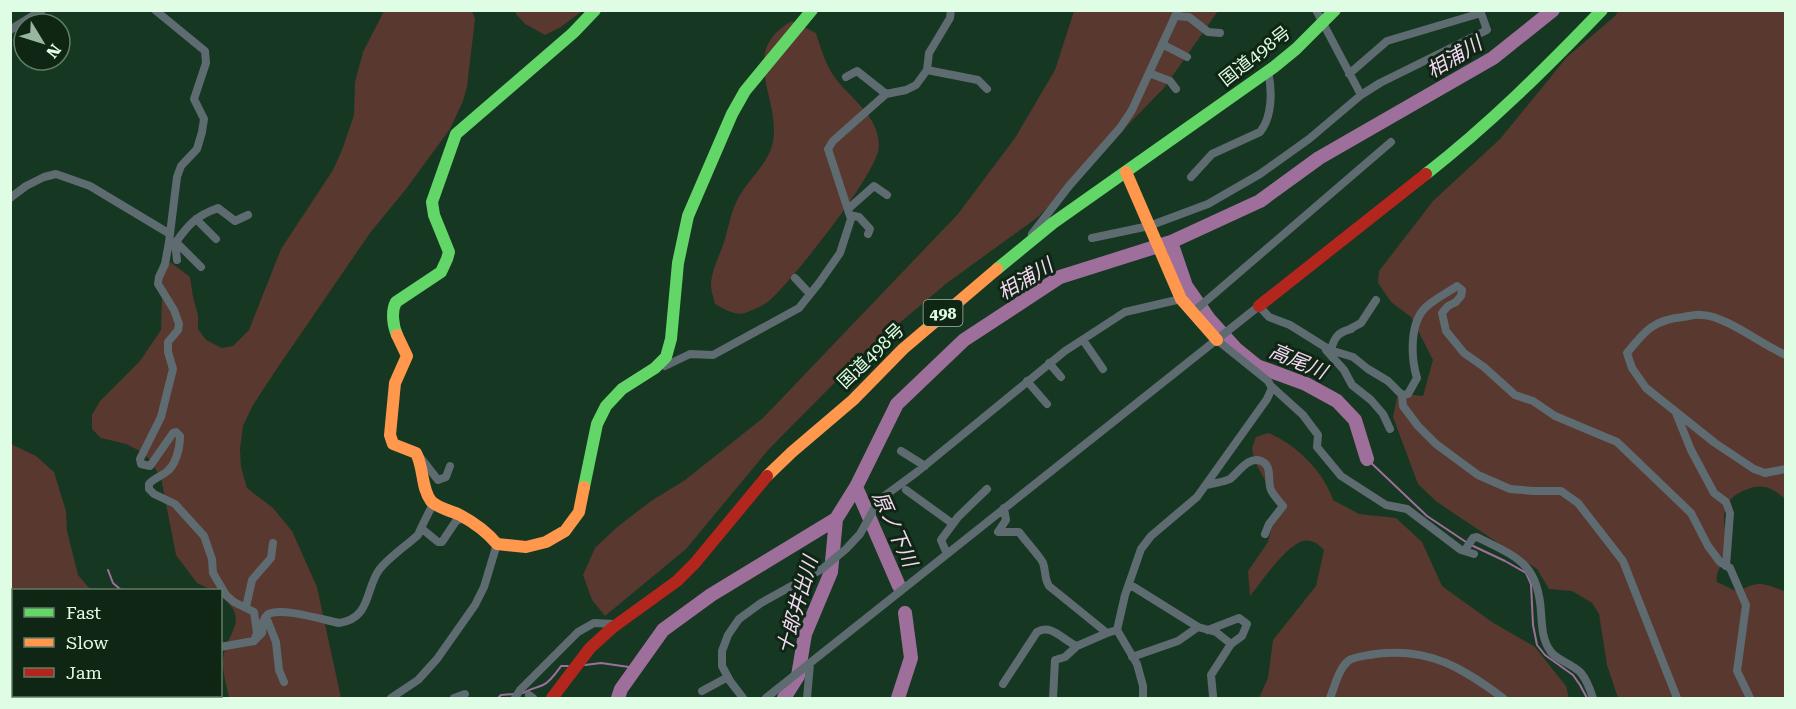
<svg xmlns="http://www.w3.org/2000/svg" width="1796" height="709" font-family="'Roboto Serif','Noto Sans JP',serif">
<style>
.green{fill:#58382f}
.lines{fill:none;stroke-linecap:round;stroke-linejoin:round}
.stream{stroke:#9e6f9b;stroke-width:2}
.river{stroke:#9e6f9b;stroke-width:14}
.street{stroke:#5e6b70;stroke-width:8}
.fast{stroke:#63d668;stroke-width:12}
.slow{stroke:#ff974d;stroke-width:12}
.jam{stroke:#b3261e;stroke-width:12}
.labels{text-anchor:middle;stroke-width:6;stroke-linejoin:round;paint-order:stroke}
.shield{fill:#0f2614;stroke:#a1bca6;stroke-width:1.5}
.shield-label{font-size:16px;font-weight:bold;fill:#dffce4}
.street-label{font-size:18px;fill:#dffce4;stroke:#0f2614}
.water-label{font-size:20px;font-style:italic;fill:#f6d7f3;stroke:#0f2614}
</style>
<rect width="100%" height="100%" fill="#163721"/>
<path class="green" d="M384,11H472L475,19L467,87L463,101L450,129L406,189L370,233L276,370L253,405L243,426L240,449L241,467L247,488L273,508L292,531L317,587L341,698H229C227,687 222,672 223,660C225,633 252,620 221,597L220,590H212L197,583L176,555L161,478L150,460L142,452L126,444L101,438L92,429V415L100,401L140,361L161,330L163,273L170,262L190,277L193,297L198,315V329L206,340L222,348L233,346L249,330L281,249L333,170L342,150L354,115L355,82L363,52Z
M516,11V10L582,11L561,27L545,35L525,24L516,14Z
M1074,11H1218L1164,88L1038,217L947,283L866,351L769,449L686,549L605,616L592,600L583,575L595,548L616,528L651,501L685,480L763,418L958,214L1015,138L1055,70Z
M1618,11H1785V499C1773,489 1764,483 1748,489C1709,503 1731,529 1725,556C1723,566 1715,571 1717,582L1738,592C1759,579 1763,584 1785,591V698H1618L1607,665L1599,614L1592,603L1572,591L1549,589L1537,569L1437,502L1418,484L1393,417L1398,393L1423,396L1433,360L1411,317L1391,302L1378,283L1379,271L1433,201L1500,139L1567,57L1615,16Z
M792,21L816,33C821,49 826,66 836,79C852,100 879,116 879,146C879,172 791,282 769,301C763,306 752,310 745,313C735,316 724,309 715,304C714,298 711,292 711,286C711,271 719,257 724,242C729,227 731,209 740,195C750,178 766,165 772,146C784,101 735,53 792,21Z
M1268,433C1296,444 1324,472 1333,500L1359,514L1396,518L1422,542L1442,586L1492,622L1535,647L1566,686L1569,698H1259L1268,678L1273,640L1316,586L1324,550C1318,544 1312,539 1303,541C1286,545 1261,583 1250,596L1248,571L1268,542L1278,504L1254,460L1252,448L1256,437Z
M11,444L36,456L54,472L66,511L67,531L78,575L91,590H14V696H135L134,698H11Z"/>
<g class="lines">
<path class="stream" d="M1367,459L1427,516L1466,542
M1471,545L1505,561L1526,573L1531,584L1533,625L1537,645L1545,655L1573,675L1580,685L1587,698
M108,570L113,583L121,590
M585,665L601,663L636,668
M523,693C530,689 536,688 543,685C550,682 556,673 561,666H568
M498,698L501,695L515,694"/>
<path class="river" d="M1171,242L1186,286L1209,319L1236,349L1257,366L1306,384L1337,401L1355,420L1367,459
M856,487L899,586
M618,698L621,689L663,630L711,595L836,519L856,487L897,404L964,340L1060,277L1171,242L1260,201L1319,158L1493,58L1553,10
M784,698L798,676L805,634L831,572L836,519
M898,698L911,658L905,613"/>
<path class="street" d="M155,10L205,51L206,63L194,99L204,119L202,132L197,149L181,166L177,177L169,242L165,264L159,277L158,284L174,310L179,324L178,330L168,342V352L173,369L161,417L140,459L141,464L150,466L173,433L176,432L180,436C180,448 176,466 165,473C159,477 153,479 149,484V489L154,494L175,504L204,536L212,559L213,573L226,595L234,602L254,612L257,633L254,641
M1316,10L1361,95
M1175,16L1189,17L1208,32L1220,33
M10,30L42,10
M1162,44L1187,57
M927,70L978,80L987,89
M1149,73L1170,81L1176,89
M846,77L857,71L886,94
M1191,177L1212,154L1260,132C1273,116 1272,89 1268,71
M10,198L26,186L44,177L56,174L90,186L170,234
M848,209L874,186L887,195
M850,215L859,217L870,229L868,234
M196,219L216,239
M1032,234L1069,186L1120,128L1132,110L1178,10
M1092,238L1149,226L1208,204L1260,174L1309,139L1361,95L1380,83L1487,30L1481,13L1387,41L1349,74
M175,242L177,260
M201,267L176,242C189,224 196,216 218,208L235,221L248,215
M795,278L810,294
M1192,313L1391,142
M1348,330L1361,323L1376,300
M1083,340L1103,369
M1326,350L1344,370L1352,385L1371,400L1383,414L1390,429
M1331,350C1334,338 1338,332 1351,329
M1786,355C1762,345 1726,316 1702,315C1696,314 1689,316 1683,317C1653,320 1645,331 1627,353L1632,368L1646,388L1715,443L1754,469L1765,473L1786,469
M1049,363L1061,377
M665,366L690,354L713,355L799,308L819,283L840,253L851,219L828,149L833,141L886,94L906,90L916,85L927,70L929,53L950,18L951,10
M1027,381L1047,404
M1272,387L1303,415L1318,435L1317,447L1341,476L1386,505L1407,509L1461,550L1474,554
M1402,395L1408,394L1417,378C1411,358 1409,323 1426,307C1435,299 1447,293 1457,286L1462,290L1461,296L1456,302L1448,306L1442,313L1446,331L1464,353L1484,367L1515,395L1533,401L1555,416L1617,442L1691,513L1708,546L1720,562L1730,568L1746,605L1737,671L1750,698
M1676,413L1691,450L1714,493L1726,502L1730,513L1726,566
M901,451L925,466
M420,457L438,480L446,477L450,466
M1207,485C1214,483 1224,482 1230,479C1239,472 1248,456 1261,461C1273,465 1267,481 1271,490C1274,496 1279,501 1283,506L1269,524L1265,534
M906,490L953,524
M433,504L421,528L438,542H442L456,521L463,518
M1004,508L1006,520L998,532H1019C1023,538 1042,559 1043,563C1046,571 1044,578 1049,586L1107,633L1117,630
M1465,550L1473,538L1477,537C1517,557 1538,563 1541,612C1542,626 1542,640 1551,652C1558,661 1573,664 1581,673C1587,680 1590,689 1593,698
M947,554L941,540L958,517L987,489
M1129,584L1198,627L1178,641L1132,657
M246,607L252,580L271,558L273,543
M266,617L276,642L279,670L284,682
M1198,627L1216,632L1231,644L1211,675L1213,696
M1208,630L1239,618L1247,624L1242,636L1231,644
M220,647L254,641L262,633C263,627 262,619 267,615C279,606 324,620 339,623C371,618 365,590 379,570C389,557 406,546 418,535L421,528
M1003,684L1037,632C1052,623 1063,641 1077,646L1107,633
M702,691L728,677
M529,695L533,698
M192,696L196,698
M160,698L162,696
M391,698L418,680L437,659L475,605L484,587L497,544
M454,698L465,694
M515,698L520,690L578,632L594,623L615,624
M743,698L730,681L722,666V651L728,635L739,619L761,603L822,569L846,549L860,534L879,500L917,472L1065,351L1125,312L1181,299
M766,698L1259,306L1269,317L1290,325L1330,350L1353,357L1368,369L1388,381L1402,395L1403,406L1418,426L1436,444L1478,475L1510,489L1534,491H1561L1578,503L1623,561L1677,698
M807,698L810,664
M1053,698L1055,660L1065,657L1077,646
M1143,698V686L1137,664L1117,630L1125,595L1141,549L1151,536L1197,497L1267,399L1272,388L1268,381L1217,340
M1330,698C1335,686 1338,670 1348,661C1355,656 1366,656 1375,654C1430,647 1462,668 1503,698"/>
<path class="fast" d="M1426,174C1490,124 1546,68 1602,10
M997,269L1053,223L1274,67L1296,49L1335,10
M397,335C393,326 391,311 396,302L441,272L447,259L449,252L434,215L432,202L456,134L573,33L595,10
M584,487L597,424L606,406L622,389L655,368L666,357L671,339L678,263L688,216L732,114L745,91L812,10"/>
<path class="slow" d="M1126,172L1181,299L1217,340
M397,335L407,356L395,383L390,435L393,444L416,453C424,468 421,488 431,501C437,508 452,511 460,515C475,523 487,532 497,544L526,547L546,542L565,531L579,512L584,487
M767,476L792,452L853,400L903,349L997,269"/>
<path class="jam" d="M1259,306L1426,174
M552,698L590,648L612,628L677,581L695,563L767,476"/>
</g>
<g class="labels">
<rect class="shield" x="923.5" y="300" width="39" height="26" rx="4.5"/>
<g class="shield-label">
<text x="943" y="319">498</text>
</g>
<g class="street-label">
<text transform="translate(1255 56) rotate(-38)" y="6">国道498号</text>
<text transform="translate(871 356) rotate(-44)" y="6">国道498号</text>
</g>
<g class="water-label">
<text transform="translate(1454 57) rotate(-31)" y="7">相浦川</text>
<text transform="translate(1025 279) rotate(-31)" y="7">相浦川</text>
<text transform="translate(1298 361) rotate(23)" y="7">高尾川</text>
<text transform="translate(895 529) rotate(66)" y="7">原ノ下川</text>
<text transform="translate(797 605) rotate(-74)" y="7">十郎井出川</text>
</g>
</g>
<rect width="1796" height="709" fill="none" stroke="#dffce4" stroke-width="24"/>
<rect x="12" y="589" width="210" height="108" fill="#0f2614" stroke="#627c67" stroke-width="1.5"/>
<rect x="24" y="608" width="30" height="9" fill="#63d668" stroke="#627c67" stroke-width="1.5"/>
<text x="66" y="619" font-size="18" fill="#dffce4">Fast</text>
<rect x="24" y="638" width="30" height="9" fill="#ff974d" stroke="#627c67" stroke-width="1.5"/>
<text x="66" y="649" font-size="18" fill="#dffce4">Slow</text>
<rect x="24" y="668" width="30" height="9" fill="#b3261e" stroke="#627c67" stroke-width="1.5"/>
<text x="66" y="679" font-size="18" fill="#dffce4">Jam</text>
<g transform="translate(42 42) rotate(128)"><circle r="28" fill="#0f2614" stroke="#627c67" stroke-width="1.5"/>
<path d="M0-4.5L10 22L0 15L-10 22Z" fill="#99b7a0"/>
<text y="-9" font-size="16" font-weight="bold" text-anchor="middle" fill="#dffce4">N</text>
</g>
</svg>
